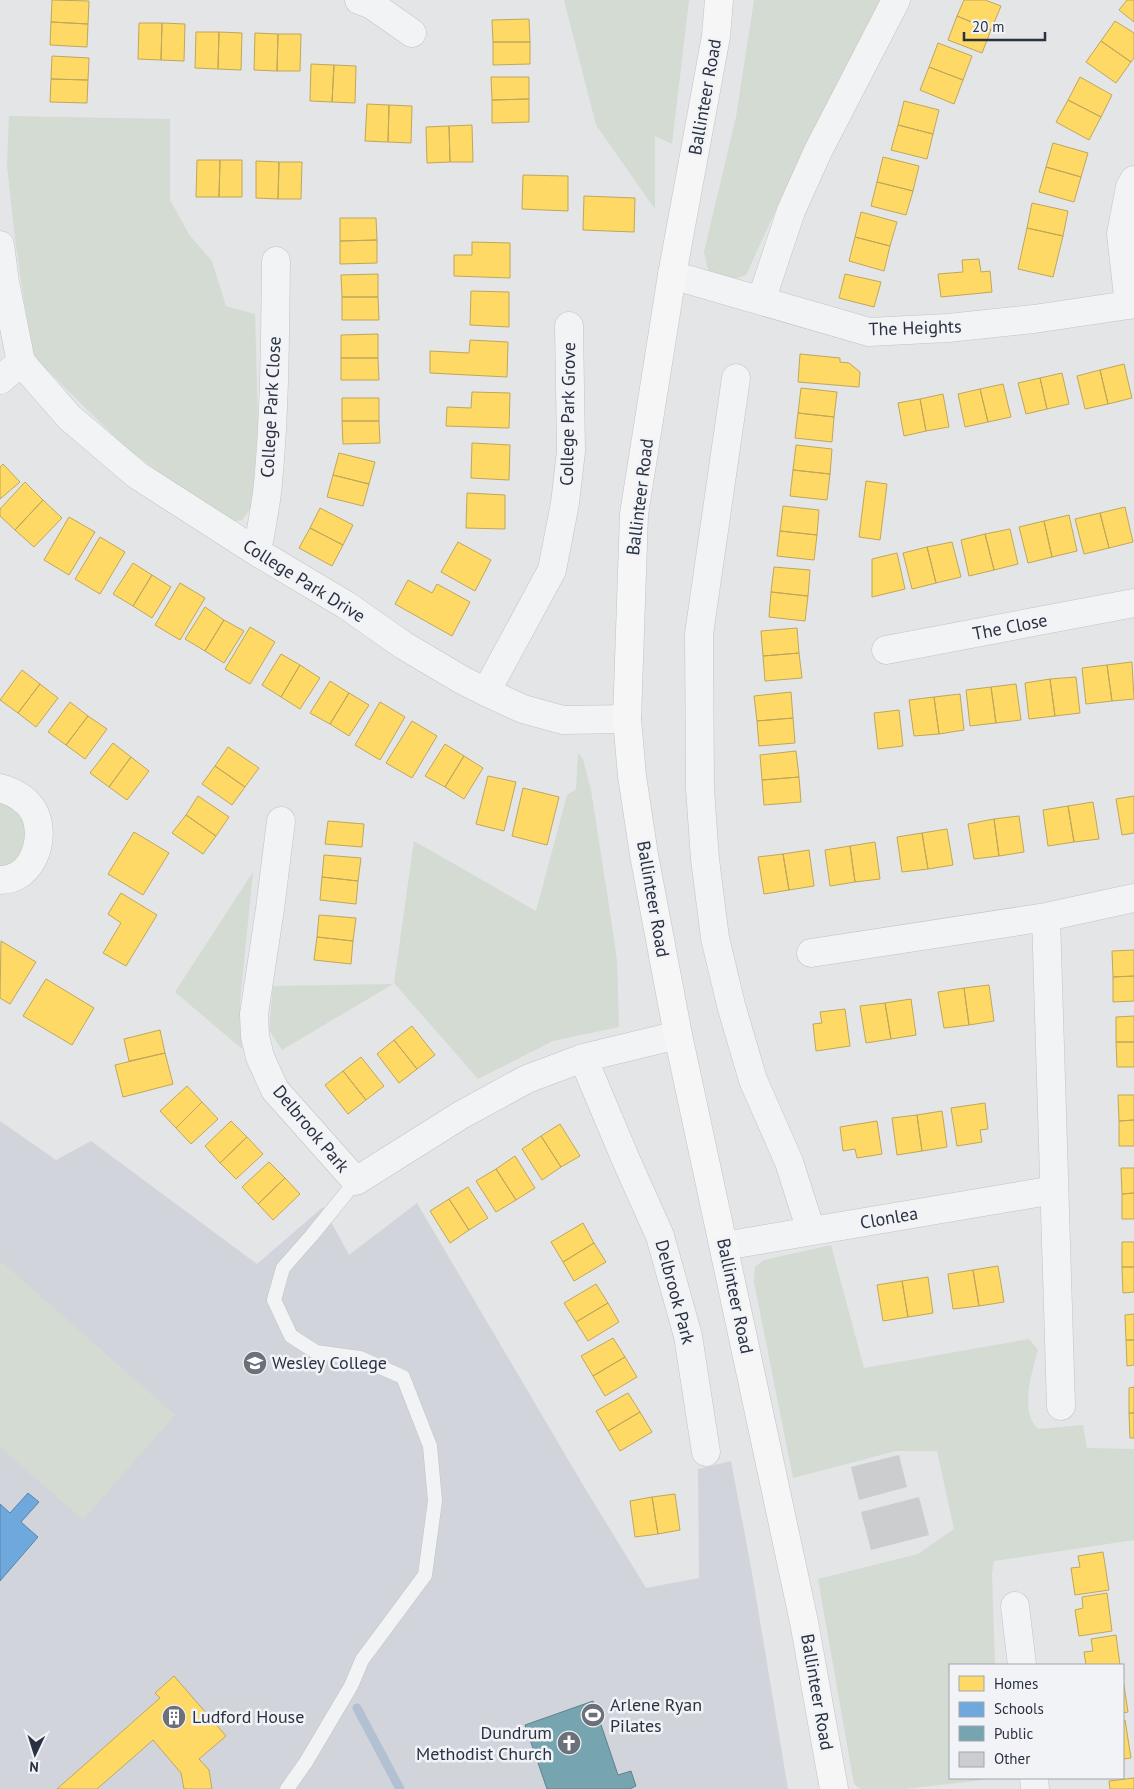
<svg xmlns="http://www.w3.org/2000/svg" width="1134" height="1789" font-family="'PT Sans',sans-serif">
  <style>
    .built { fill: #d1d4da }
    .green { fill: #d3dbd3 }
    .homes { fill: #ffd966; stroke: #bfa75b }
    .schools { fill: #6fa8dc; stroke: #5a84ae }
    .public { fill: #76a5af; stroke: #5f828e }
    .lines { fill: none; stroke-linecap: round; stroke-linejoin: round }
    .stream { stroke: #b2c0d1; stroke-width: 9 }
    .building { fill: #cbcdcf }
    .service-casing { stroke: #c1c3c5; stroke-width: 15 }
    .minor-casing { stroke: #c1c3c5; stroke-width: 29 }
    .secondary-casing { stroke: #c1c3c5; stroke-width: 29 }
    .service { stroke: #f2f3f5; stroke-width: 14 }
    .minor { stroke: #f2f3f5; stroke-width: 28 }
    .secondary { stroke: #f6f6f7; stroke-width: 28 }
    .labels { text-anchor: middle; stroke-width: 5; stroke-linejoin: round; paint-order: stroke }
    .street-label { font-size: 18px; fill: #2a3141; stroke: #f1f3f7 }
    .poi-label { font-size: 18px; fill: #2a3141; stroke: #f1f3f7; text-anchor: start }
  </style>
  <rect width="100%" height="100%" fill="#e3e5e7"/>
  <path class="built" d="M0,1121L56,1160L91,1141L257,1264L323,1207L349,1255L417,1203L583,1485L646,1588L699,1578L698,1469L731,1461L752,1573L788,1789H0Z"/>
  <path class="green" d="M564,0H689L672,144L655,136V209L596,125Z
    M754,0H883L803,151L746,275L731,280L708,270L704,252L736,117Z
    M9,116L170,119V200L190,236L212,261L226,306L255,314L258,423L252,506L242,520L227,522L125,447L32,355L15,239L7,165Z
    M578,753L583,759L591,790L613,932L617,962L619,1027L553,1041L478,1079L394,983L414,841L536,911L567,795L576,789Z
    M0,798L5,799L28,821L26,854L0,873Z
    M253,872L240,1002L242,1049L175,992Z
    M393,984L282,1050L269,1030L273,986Z
    M831,1245L864,1368L1029,1339L1038,1350C1032,1372 1019,1411 1038,1429L1083,1425L1087,1448L1134,1449V1540L994,1561L992,1574L995,1665H950V1778H988L983,1780L905,1789H861L854,1784L818,1579L918,1554L954,1529L937,1451H896L793,1478L754,1282L755,1267L764,1260Z
    M2,1262L175,1415L83,1520L0,1447V1265Z"/>
  <path class="homes" d="M52,0L89,1L88,24L51,22Z
    M964,0H985L1001,6L991,30L957,16Z
    M1127,0H1134V22L1119,10Z
    M957,16L991,30L982,53L948,40Z
    M529,19L530,42H493L492,20Z
    M1115,21L1134,33V58L1131,62L1101,41Z
    M51,22L88,24L87,47L50,45Z
    M139,23H162L161,60L138,59Z
    M162,23L185,24L184,61L161,60Z
    M196,32H219L218,69L195,68Z
    M219,32L242,33L241,70L218,69Z
    M255,33L278,34L277,71L254,70Z
    M278,34H301L300,71H277Z
    M1101,41L1131,62L1116,83L1086,62Z
    M493,42H530V64L493,65Z
    M938,43L972,56L963,80L929,67Z
    M52,56L89,58L88,80L51,79Z
    M311,64L334,65L332,102L310,101Z
    M334,65L356,66L355,103L332,102Z
    M929,67L963,80L954,104L920,90Z
    M491,77H529V99L492,100Z
    M1080,77L1112,95L1101,117L1068,100Z
    M51,79L88,80L87,103L50,102Z
    M529,99V122L492,123V100Z
    M1068,100L1101,117L1089,140L1056,122Z
    M904,101L939,110L933,134L898,125Z
    M367,104L389,105L388,142L365,141Z
    M389,105L412,106L411,143L388,142Z
    M472,125L473,162H450L449,126Z
    M898,125L933,134L927,159L891,150Z
    M449,126L450,162L427,163L426,127Z
    M1053,143L1088,153L1081,177L1046,167Z
    M883,157L919,166L913,191L877,182Z
    M197,160H220L219,197H196Z
    M220,160H242V197H219Z
    M256,161L279,162L278,199L256,198Z
    M279,162H302L301,199H278Z
    M1046,167L1081,177L1074,202L1039,192Z
    M523,175L568,176V211L522,209Z
    M877,182L913,191L906,215L871,206Z
    M584,196L635,198L634,232L583,230Z
    M1032,203L1068,211L1063,236L1027,228Z
    M861,212L897,222L890,246L855,237Z
    M340,218H376L377,240L340,241Z
    M1027,228L1063,236L1053,277L1018,269Z
    M855,237L890,246L884,271L849,261Z
    M377,240V263L340,264V241Z
    M472,242L510,243V278L454,276V255H472Z
    M979,259L981,272L990,271L992,292L941,297L938,274L963,272L962,260Z
    M378,274V297H342L341,275Z
    M845,274L881,282L874,307L839,298Z
    M471,291L509,292V327L470,325Z
    M342,297H378L379,320H342Z
    M378,334V358H341V335Z
    M470,340L508,342L507,377L430,373V351L469,353Z
    M800,354L840,358V362L849,363L860,372L859,387L798,382Z
    M341,358H378L379,380H341Z
    M1124,364L1132,398L1108,404L1100,370Z
    M1100,370L1108,404L1085,409L1077,376Z
    M1062,373L1069,404L1047,409L1040,378Z
    M1040,378L1047,409L1026,414L1018,383Z
    M1003,384L1011,417L988,422L980,389Z
    M801,388L837,392L834,417L798,413Z
    M980,389L988,422L965,427L958,394Z
    M472,392L510,393L509,428L446,426L447,407L471,408Z
    M943,394L949,427L926,431L920,399Z
    M342,398H379V421H342Z
    M920,399L926,431L904,436L898,403Z
    M798,413L834,417L832,442L795,438Z
    M342,421H379L380,443L343,444Z
    M472,443L510,445L509,480L471,478Z
    M796,445L832,449L830,474L793,470Z
    M339,453L375,462L369,484L333,475Z
    M3,464L20,482L0,499V467Z
    M793,470L830,474L827,500L790,496Z
    M333,475L369,484L363,506L327,497Z
    M866,481L887,484L880,540L859,537Z
    M25,482L43,500L15,530L0,516V509Z
    M467,493L505,495V529L466,528Z
    M43,500L62,518L34,547L15,530Z
    M783,506L819,510L817,535L780,531Z
    M1125,507L1133,542L1109,548L1100,513Z
    M320,508L353,525L343,545L310,528Z
    M1100,513L1109,548L1084,554L1075,519Z
    M1069,515L1077,551L1052,557L1044,521Z
    M69,517L95,532L69,575L44,560Z
    M1044,521L1052,557L1028,563L1019,527Z
    M310,528L343,545L332,566L299,548Z
    M1010,529L1018,564L994,570L985,534Z
    M780,531L817,535L814,560L777,556Z
    M985,534L994,570L969,576L961,540Z
    M100,537L125,552L100,594L75,579Z
    M458,542L491,560L475,591L441,572Z
    M952,542L961,577L936,583L927,547Z
    M927,547L936,583L912,589L903,553Z
    M897,553L905,589L872,597V559Z
    M133,563L152,575L133,606L113,594Z
    M774,567L810,570L808,596L771,592Z
    M152,575L171,587L152,618L133,606Z
    M408,580L432,593L437,584L470,602L452,636L395,604Z
    M180,583L205,598L180,640L155,625Z
    M771,592L808,596L805,621L769,617Z
    M205,607L224,620L205,651L185,639Z
    M224,620L244,631L224,663L205,651Z
    M250,627L275,642L250,684L225,669Z
    M797,628L799,653L763,656L761,631Z
    M799,653L802,678L765,681L763,656Z
    M281,654L300,665L281,697L262,685Z
    M1132,662L1134,699L1112,701L1107,665Z
    M300,665L320,678L300,709L281,697Z
    M1107,665L1112,701L1086,704L1082,668Z
    M22,670L40,684L18,713L0,700Z
    M1076,677L1080,713L1055,716L1050,679Z
    M1050,679L1055,716L1029,719L1025,683Z
    M330,681L349,693L330,724L310,713Z
    M40,684L58,698L36,727L18,713Z
    M1016,684L1021,720L996,723L991,687Z
    M991,687L996,723L970,726L966,690Z
    M791,692L793,718L757,721L754,696Z
    M349,693L369,705L349,736L330,724Z
    M960,694L964,730L939,734L934,697Z
    M934,697L939,734L914,736L909,700Z
    M70,702L88,716L66,745L48,732Z
    M380,702L405,717L380,760L355,745Z
    M899,710L903,746L878,749L874,713Z
    M88,716L107,729L85,759L66,745Z
    M793,718L795,743L759,746L757,721Z
    M412,721L437,736L412,778L386,763Z
    M113,743L131,757L109,787L90,773Z
    M445,744L464,756L445,787L425,776Z
    M228,747L259,768L245,787L215,766Z
    M796,751L799,777L762,780L760,755Z
    M464,756L483,768L464,799L445,787Z
    M131,757L149,771L127,800L109,787Z
    M215,766L245,787L232,805L202,784Z
    M488,776L516,782L504,831L476,824Z
    M799,777L801,802L764,805L762,780Z
    M523,788L559,797L547,845L512,836Z
    M198,796L229,817L216,836L186,815Z
    M1134,796V833L1122,835L1116,799Z
    M1093,802L1099,839L1074,842L1068,806Z
    M1068,806L1074,842L1048,846L1043,810Z
    M186,815L216,836L203,854L172,833Z
    M1019,816L1024,852L999,856L994,819Z
    M994,819L999,856L974,859L968,824Z
    M328,821L364,824L362,847L325,844Z
    M947,829L953,865L928,869L922,833Z
    M134,832L169,853L143,895L108,874Z
    M922,833L928,869L902,872L897,837Z
    M875,842L880,879L855,882L850,846Z
    M850,846L855,882L830,886L825,850Z
    M809,850L814,886L789,890L783,854Z
    M783,854L789,890L764,894L758,857Z
    M324,855L361,858L358,881L322,877Z
    M322,877L358,881L356,904L320,900Z
    M121,893L157,915L126,966L103,953L121,923L108,914Z
    M319,915L356,918L353,941L317,937Z
    M317,937L353,941L351,964L314,960Z
    M1,941L36,962L10,1004L0,998Z
    M1134,950V976L1113,977L1112,951Z
    M1134,976V1001L1113,1002V977Z
    M46,979L94,1008L72,1045L23,1016Z
    M989,985L994,1021L969,1025L964,988Z
    M964,988L969,1025L944,1028L938,992Z
    M911,999L916,1035L891,1039L885,1003Z
    M885,1003L891,1039L866,1043L860,1006Z
    M845,1009L850,1046L816,1051L813,1024L822,1023L820,1012Z
    M1134,1016V1042H1116V1017Z
    M412,1026L435,1055L417,1069L394,1040Z
    M160,1030L165,1053L129,1061L124,1039Z
    M394,1040L417,1069L399,1083L377,1054Z
    M1116,1042H1134V1067H1117Z
    M165,1053L173,1084L123,1097L115,1065Z
    M361,1057L384,1086L366,1100L343,1071Z
    M343,1071L366,1100L348,1114L325,1085Z
    M187,1086L202,1102L176,1128L160,1111Z
    M1118,1095H1134V1120L1119,1121Z
    M202,1102L218,1119L191,1144L176,1128Z
    M985,1103L988,1129L980,1130L982,1142L957,1146L951,1108Z
    M942,1111L947,1147L922,1151L917,1115Z
    M917,1115L922,1151L897,1155L892,1118Z
    M1134,1120V1146H1119V1121Z
    M231,1121L247,1137L220,1163L205,1146Z
    M877,1121L882,1154L857,1158L855,1149L843,1151L840,1127Z
    M560,1124L580,1156L561,1167L541,1136Z
    M541,1136L561,1167L542,1180L522,1149Z
    M247,1137L263,1154L236,1179L220,1163Z
    M515,1156L535,1188L516,1200L496,1169Z
    M269,1162L285,1178L258,1204L242,1187Z
    M1121,1168H1134V1193L1122,1194Z
    M496,1169L516,1200L496,1212L476,1181Z
    M285,1178L300,1194L273,1220L258,1204Z
    M468,1187L488,1218L469,1230L449,1199Z
    M1134,1193V1219H1122V1194Z
    M449,1199L469,1230L450,1243L430,1211Z
    M583,1223L594,1243L563,1262L551,1242Z
    M1122,1242H1134V1267H1122Z
    M594,1243L606,1262L574,1281L563,1262Z
    M998,1266L1004,1302L979,1306L973,1270Z
    M1122,1267H1134V1292L1123,1293Z
    M973,1270L979,1306L953,1309L948,1274Z
    M928,1277L933,1313L908,1317L902,1281Z
    M902,1281L908,1317L883,1321L877,1285Z
    M596,1284L608,1303L576,1322L564,1303Z
    M608,1303L619,1322L588,1341L576,1322Z
    M1134,1314V1340H1126L1125,1315Z
    M613,1338L625,1357L593,1376L581,1356Z
    M1126,1340H1134V1365L1127,1366Z
    M625,1357L637,1377L605,1396L593,1376Z
    M1134,1387V1413H1129V1388Z
    M628,1393L640,1412L608,1431L596,1411Z
    M640,1412L652,1432L620,1451L608,1431Z
    M1129,1413H1134V1438H1130Z
    M675,1494L680,1530L658,1534L652,1497Z
    M652,1497L658,1534L635,1537L630,1501Z
    M1103,1552L1109,1590L1075,1595L1071,1568L1080,1567L1078,1556Z
    M1107,1593L1112,1631L1079,1636L1075,1610L1083,1608L1082,1597Z
    M1116,1635L1120,1665H1086L1084,1652L1093,1651L1091,1639Z
    M174,1676L226,1736L199,1759L209,1770L212,1789H184L181,1773L153,1740L97,1789H57L160,1698L155,1693Z
    M1123,1679L1128,1712L1123,1713Z
    M1125,1720L1131,1758L1123,1759V1721Z
    M1134,1778V1789H1110L1109,1781Z"/>
  <path class="schools" d="M28,1493L39,1502L21,1522L38,1537L0,1581V1504L10,1513Z"/>
  <path class="public" d="M593,1701L618,1775L631,1771L636,1786L630,1789H547L525,1725Z"/>
  <g class="lines">
    <path class="stream" d="M357,1708L400,1789"/>
  </g>
  <path class="building" d="M899,1455L907,1487L859,1500L851,1467Z
    M919,1497L929,1535L871,1550L861,1512Z"/>
  <g class="lines">
    <g class="service-casing">
      <path id="service" d="M287,1789L306,1762L351,1686L362,1660L425,1575L435,1501L430,1446L403,1377L360,1358L316,1352L291,1336L274,1300L283,1268L312,1235L356,1181"/>
    </g>
    <g class="minor-casing">
      <path id="minor" d="M359,0L372,5L412,33
        M0,245L5,282L21,362L69,417L137,475L257,552L346,605L403,645L462,680L486,692L523,709L563,720L627,719
        M672,275L869,332L948,328L1034,319L1134,304
        M761,301L791,211L818,151L896,0
        M1129,305L1121,234L1130,187L1134,180
        M736,378L699,634L700,789L705,859L715,938L731,1005L753,1080L789,1162L811,1231
        M0,380L21,362
        M257,552C261,529 266,506 268,483C275,410 275,335 276,261
        M886,650L1134,603
        M486,692L552,570L565,503L571,451L569,326
        M0,788C14,792 27,799 34,812C47,838 33,880 0,880
        M281,821L270,909L254,1014L255,1036L260,1057L275,1090L356,1181L461,1115L527,1079L583,1058L678,1035
        M1046,917L1061,1406
        M811,953L1046,917L1134,898
        M583,1058L626,1160L660,1236L688,1336L706,1452
        M724,1246L1054,1190
        M1015,1606L1022,1665
        M1034,1778L1035,1789"/>
    </g>
    <g class="secondary-casing">
      <path id="secondary" d="M719,0L716,36L672,275L634,514L627,719L632,776L644,855L678,1035L804,1622L834,1789"/>
    </g>
    <use href="#service" class="service"/>
    <use href="#minor" class="minor"/>
    <use href="#secondary" class="secondary"/>
  </g>
  <defs>
    <g id="school-disc" transform="scale(1.25)"><circle r="9.5" fill="#6b707b" stroke="#f1f3f7"/><path d="M0-5L7-2L0 1L-7-2ZM-4 1L0 2.5L4 1V4Q0 6-4 4Z" fill="#fff"/></g>
    <g id="stadium-disc" transform="scale(1.25)"><circle r="9.5" fill="#6b707b" stroke="#f1f3f7"/><path d="M0-5a6.5 5 0 1 0 0 10a6.5 5 0 1 0 0-10ZM-3.5-1.8h7v3.6h-7Z" fill="#fff"/></g>
    <g id="building-disc" transform="scale(1.25)"><circle r="9.5" fill="#6b707b" stroke="#f1f3f7"/><path d="M-4-6H4V6H1V3H-1V6H-4ZM-2.5-4.3h1.7v1.8h-1.7ZM.8-4.3h1.7v1.8H.8ZM-2.5-1h1.7V.8h-1.7ZM.8-1h1.7V.8H.8Z" fill="#fff"/></g>
    <g id="church-disc" transform="scale(1.25)"><circle r="9.5" fill="#6b707b" stroke="#f1f3f7"/><path d="M-1.2-6h2.4v3.5h3.3v2.4h-3.3V6h-2.4V-.1h-3.3v-2.4h3.3Z" fill="#fff"/></g>
  </defs>
  <g fill-rule="evenodd">
    <use href="#school-disc" x="255" y="1363"/>
    <use href="#stadium-disc" x="593" y="1715"/>
    <use href="#building-disc" x="174" y="1717"/>
    <use href="#church-disc" x="569" y="1743"/>
  </g>
  <g class="labels">
    <g class="street-label">
      <text transform="translate(705 97) rotate(-80)" y="6">Ballinteer Road</text>
      <text transform="translate(915 328) rotate(-2)" y="6">The Heights</text>
      <text transform="translate(271 407) rotate(-87)" y="6">College Park Close</text>
      <text transform="translate(568 414) rotate(-89)" y="6">College Park Grove</text>
      <text transform="translate(640 497) rotate(-83)" y="6">Ballinteer Road</text>
      <text transform="translate(304 581) rotate(32)" y="6">College Park Drive</text>
      <text transform="translate(1010 627) rotate(-11)" y="6">The Close</text>
      <text transform="translate(653 899) rotate(80)" y="6">Ballinteer Road</text>
      <text transform="translate(311 1129) rotate(50)" y="6">Delbrook Park</text>
      <text transform="translate(889 1218) rotate(-10)" y="6">Clonlea</text>
      <text transform="translate(675 1292) rotate(75)" y="6">Delbrook Park</text>
      <text transform="translate(735 1296) rotate(78)" y="6">Ballinteer Road</text>
      <text transform="translate(817 1692) rotate(80)" y="6">Ballinteer Road</text>
    </g>
    <g class="poi-label">
      <text x="272" y="1369">Wesley College</text>
      <text x="610" y="1711">Arlene Ryan<tspan x="610" dy="21">Pilates</tspan></text>
      <text x="192" y="1723">Ludford House</text>
      <text x="552" y="1739" text-anchor="end">Dundrum<tspan x="552" dy="21">Methodist Church</tspan></text>
    </g>
  </g>
  <rect x="949" y="1664" width="175" height="115" fill="#f1f3f7" stroke="#a1a5ae"/>
  <rect x="959" y="1676" width="25" height="15" fill="#ffd966" stroke="#a1a5ae"/>
  <text x="994" y="1689" font-size="15" fill="#2a3141">Homes</text>
  <rect x="959" y="1702" width="25" height="15" fill="#6fa8dc" stroke="#a1a5ae"/>
  <text x="994" y="1714" font-size="15" fill="#2a3141">Schools</text>
  <rect x="959" y="1726" width="25" height="15" fill="#76a5af" stroke="#a1a5ae"/>
  <text x="994" y="1739" font-size="15" fill="#2a3141">Public</text>
  <rect x="959" y="1752" width="25" height="15" fill="#cbcdcf" stroke="#a1a5ae"/>
  <text x="994" y="1764" font-size="15" fill="#2a3141">Other</text>
  <g transform="translate(35 1754) rotate(184)" stroke="#f1f3f7" stroke-width="4" paint-order="stroke">
  <path d="M0-4L9 19L0 12L-9 19Z" fill="#2a3141"/>
  <text y="-8" font-size="14" font-weight="bold" text-anchor="middle" fill="#2a3141">N</text>
  </g>
  <path d="M964 32v8h81v-8" fill="none" stroke="#2a3141" stroke-width="2.5"/>
  <text x="972" y="32" font-size="15" fill="#2a3141" stroke="#f1f3f7" stroke-width="4" paint-order="stroke">20 m</text>
</svg>
